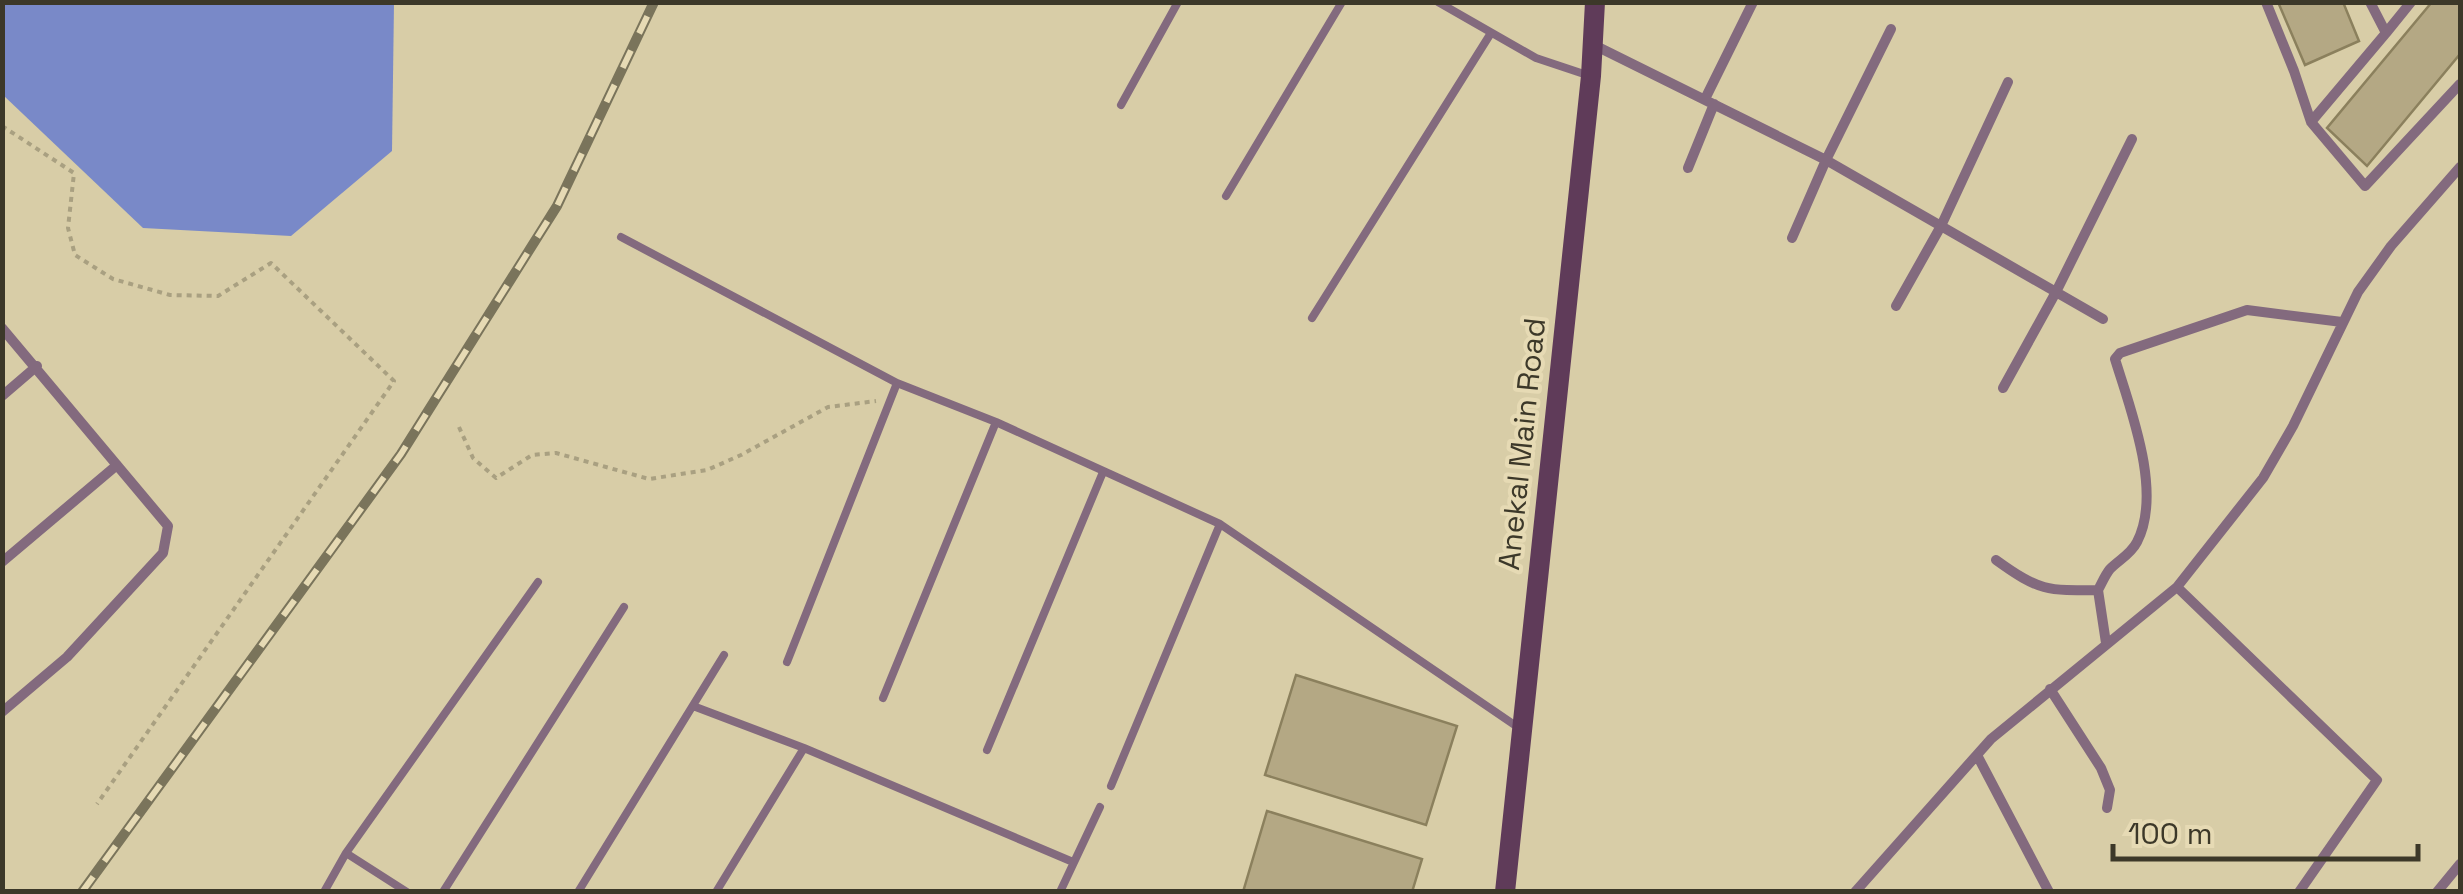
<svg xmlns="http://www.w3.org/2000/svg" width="2463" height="894" font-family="'Space Grotesk',sans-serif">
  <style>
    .water { fill: #7989c8 }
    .building { fill: #b4a884; stroke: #8b805d; stroke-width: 2.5 }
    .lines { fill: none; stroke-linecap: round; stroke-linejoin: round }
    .path { stroke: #a9a081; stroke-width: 4; stroke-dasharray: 5 5; stroke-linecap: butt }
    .lane { stroke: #836a7e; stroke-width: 8 }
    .street { stroke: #836a7e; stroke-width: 10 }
    .secondary { stroke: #5f3b59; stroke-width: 20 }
    .rail-casing { stroke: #7a745b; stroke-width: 10 }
    .rail { stroke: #e6dab4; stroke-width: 6; stroke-dasharray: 19; stroke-linecap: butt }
    .labels { text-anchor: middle; stroke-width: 8; stroke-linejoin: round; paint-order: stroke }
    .street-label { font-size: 30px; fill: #3c3829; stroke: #e6dab4 }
  </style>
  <rect width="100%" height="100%" fill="#d8cda7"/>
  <path class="water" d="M2,3H394L392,151L291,236L143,228L3,95Z"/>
  <path class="building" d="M2278,2H2343L2359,41L2305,65Z
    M2432,2H2460V54L2367,166L2327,128Z
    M1296,675L1457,726L1426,825L1265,775Z
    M1267,811L1422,859L1412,892H1243Z"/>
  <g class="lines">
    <path class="path" d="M2,126L74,173L68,228L75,255L113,279L170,295L218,296L271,263L394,381L97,804
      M459,427L473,458L496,478L532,455L556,453L649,479L707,470L741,455L828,407L876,401"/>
    <path class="lane" d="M1438,2L1536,58L1587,75
      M1121,105L1178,2
      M1226,196L1342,2
      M621,237L897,383L996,422L1220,524L1519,728
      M1312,318L1491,33
      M787,662L897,383
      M883,698L996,422
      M693,706L804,748
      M987,750L1103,472
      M1111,786L1220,524
      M346,853L538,582
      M324,892L346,853L407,892
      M443,892L624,607
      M578,892L724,655
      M716,892L804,748L1073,862
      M1060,892L1100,807"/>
    <path class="street" d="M2266,2L2294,71L2311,122L2365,186L2460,84
      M2370,2L2386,33L2411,2
      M1594,45L1826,160L2103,319
      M1705,99L1753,2
      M2311,122L2386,33
      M1688,168L1714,104
      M1792,238L1826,160L1891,29
      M1896,306L1941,226L2008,82
      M2,328L168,526L163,553L67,657L2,712
      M2003,388L2056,292L2132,139
      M2,396L37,366
      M1996,560C2039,591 2047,591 2098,590C2102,583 2105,575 2110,569C2119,560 2131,554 2137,542C2163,492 2130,408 2115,359L2120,353L2247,310L2342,322
      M2,562L117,465
      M2177,587L2377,780L2299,892
      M2098,590L2106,643
      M2050,689L2101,768L2110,790L2107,808
      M1977,755L2049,892
      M1855,892L1991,739L2177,587L2263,478L2293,426L2358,292L2391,246L2460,167
      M2437,892L2460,864"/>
    <path class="secondary" d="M1505,892L1591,76L1595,2"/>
    <g class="rail-casing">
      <path id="rail" d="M82,892L401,454L557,206L654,2"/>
    </g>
    <use href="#rail" class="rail"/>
  </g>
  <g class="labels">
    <g class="street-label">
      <text transform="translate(1522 444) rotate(-84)" y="10">Anekal Main Road</text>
    </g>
  </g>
  <rect width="2463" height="894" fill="none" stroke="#3c3829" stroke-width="10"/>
  <path d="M2113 844v15h305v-15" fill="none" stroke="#3c3829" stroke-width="5"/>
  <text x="2128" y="844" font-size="30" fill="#3c3829" stroke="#e6dab4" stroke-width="8" paint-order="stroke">100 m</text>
</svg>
